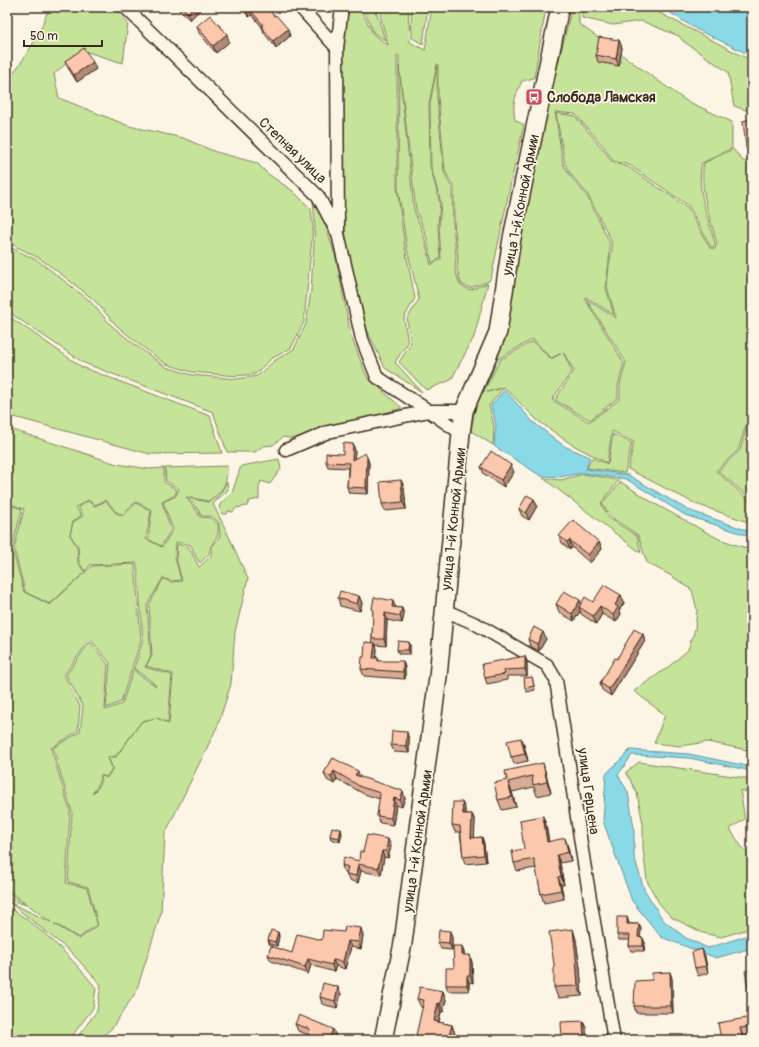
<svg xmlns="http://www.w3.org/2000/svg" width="759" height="1047" font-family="Pangolin,sans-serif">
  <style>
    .green { fill: #c6e39a; stroke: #80865c; fill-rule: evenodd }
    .water { fill: #8ad9e7; stroke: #6a9397 }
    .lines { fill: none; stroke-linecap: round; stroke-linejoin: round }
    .minor-casing { stroke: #3b2a1e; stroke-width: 15 }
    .secondary-casing { stroke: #3b2a1e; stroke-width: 20 }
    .minor { stroke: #fcf5e5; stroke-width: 12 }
    .secondary { stroke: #fcf5e5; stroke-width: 17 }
    .wall { fill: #d8ab95; stroke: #3b2a1e }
    .shaded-wall { fill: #b08b79; stroke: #3b2a1e }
    .building { fill: #fbc7ad; stroke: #3b2a1e }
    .labels { text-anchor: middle; stroke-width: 3.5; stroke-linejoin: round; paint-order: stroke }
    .poi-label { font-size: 14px; font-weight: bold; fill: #3b2a1e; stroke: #fcf5e5; text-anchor: start }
    .street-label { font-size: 14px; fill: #3b2a1e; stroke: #fcf5e5 }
  </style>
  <rect width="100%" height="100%" fill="#fcf5e5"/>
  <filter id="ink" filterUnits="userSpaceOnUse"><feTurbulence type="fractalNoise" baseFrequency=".025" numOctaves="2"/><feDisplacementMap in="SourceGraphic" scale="8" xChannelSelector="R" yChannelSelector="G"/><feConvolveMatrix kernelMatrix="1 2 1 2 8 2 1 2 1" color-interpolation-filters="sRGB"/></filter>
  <g filter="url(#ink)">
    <path class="green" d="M49,7H113L128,23L123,63L87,52L74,57L54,74L59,98L129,126L183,138L216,152L257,163L268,174L293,191L311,209L313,228L304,322L291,348L271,359L255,374L236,376L192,372L166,364L140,345L116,325L93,299L57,271L39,258L7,242V81C25,59 40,35 49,7Z
      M349,7H360L373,34L388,45L378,7H408L410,42L425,50L432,7H541L546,8L534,78L522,81C515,97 512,103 515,120L524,125L511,182L492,274L489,281L470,288L461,284L457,269L458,257L454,222V188L445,171L438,97V64H437L429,104L430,166L440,203L438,225L440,258L432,263L426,235L416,210L399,66L414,210L424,236L431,265L441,259L439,226L441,203L431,167L430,104L437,66V97L444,172L452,188L453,222L456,256L455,270L460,285L470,290L488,283L474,337L451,380L426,390L399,362L411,344L407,319L419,299L407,249L398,188L399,56L397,55V187L405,248L415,298L404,318L408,343L395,362L422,392L385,368L362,319L345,231L341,112L344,41Z
      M363,7H375L385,40L374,33Z
      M411,7H428L423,44L412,38Z
      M572,7H579V24L685,100L732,122V148L702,163C696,189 708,218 715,243L714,247H711L688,205L629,165L613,161L604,147L575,114L555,112L563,164L571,177L587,196L609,241L610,251L606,288L614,315L586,297L585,299L624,363L618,386V398L590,420L555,400L574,371L563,352L572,371L552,400L589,422L620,399V385L626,362L586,299L616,318L607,287L609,265L612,251L611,240L588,195L572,176L565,164L556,113L575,116L603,149L612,162L628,167L687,207L710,248L715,249L717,243C710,219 699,188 704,163L733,149L743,161L752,162V417L747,422L738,450L716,471L752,503V518L748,522L696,504L628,469L634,442L612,431L607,463L571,444L537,420L504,387L487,392L504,388L489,405L494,426L493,445L471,431L477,399L526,198L540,147L554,80ZM533,339L551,358L562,353L551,359L533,341L500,360L483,393L498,359Z
      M582,7H648L752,61V112L734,106L728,72L683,41L679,36L641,21L613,25L582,18Z
      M313,200L320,208L336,258L351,336L367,377L402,408L294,439L283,437L273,445L263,446L255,452H227L213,412L84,363L7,311V246L37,260L54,273L89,300L112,326L138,347L166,367L192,375L237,379L257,376L274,361L294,349L306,324L311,290L315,227Z
      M7,315L82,367L210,416L222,453L150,454L7,415Z
      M752,420V500L718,471L740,450L748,423Z
      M7,428L117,464L149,469L164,468V482L177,490L175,495L162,502L171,530L161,546L148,539L152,510L136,502L122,514L116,512L106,500L95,505L88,500L76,507L81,516L73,521L70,535L77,547L78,563L85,572L50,604L25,592L14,548L24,509L7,503Z
      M613,434L632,443L625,473L587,468L592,458L608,464Z
      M279,459L281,469L270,484L261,481L259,487V499L249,501L247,506L236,508L233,512L228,511L227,514H222L219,507L221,503L232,493L241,466Z
      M227,466C227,484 224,491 208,501L186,497C190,504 197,509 200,517L212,518L218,524V535L211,546L209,554L200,563L196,557L191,545L176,542L175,558L181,580L171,581L163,578L147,605L151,656L145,667L172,675L168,723L157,718L142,721L116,756L108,757L112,769L106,777L101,775L97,787L92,794L98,788L102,776L107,778L113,769L108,757H116L142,721L157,718L169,724L173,674L146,666L152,656L149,605L163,579L171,582L182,581L176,558L177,544L189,547L199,567L211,556L212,547L220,536L219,523L212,516H201L199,511L188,498L208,502L218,496L227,482L228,490L213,504L226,530L248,579L235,632L231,684L218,725L165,834L161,913L136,992L112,1028L98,1040H75L97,1011L101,985L71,952L9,902L51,922L7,889V553L13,551L24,592L50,605L92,566L135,564L141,640L121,702L106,708L110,663L90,639L64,675L80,706L78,731L51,748L70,811L66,883L87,888L97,924L79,938L59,926L54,924L79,939L98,925L88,887L68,882L72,812L53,748L80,732L83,706L66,675L90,642L108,664L105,710L122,704L134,668L138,674L156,686C150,678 140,675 134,668L143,640L137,563L90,565L85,571L79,563L78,546L70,535L73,522L83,516L78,507L88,501L95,506L106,501L116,513L122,516L136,503L151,511L146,539L162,547L173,530L163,502L176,496L179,489L166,481L165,468Z
      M583,474L619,480L601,503L609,518L637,536L641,553L543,478L561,480Z
      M621,482L655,504L719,539L752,550V751L708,742L680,746L654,743L665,715L634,691L667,668L688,650L695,629L697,610L692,590L670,575L647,563L638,535L611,517L602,503Z
      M7,504L22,509L12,548L7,550Z
      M639,762L752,779V793L740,790L745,819L730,829L743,849L752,857V928L721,937L703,933L671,917L659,903L647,881L643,848V824L637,793L626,772Z
      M7,891L26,905L7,899Z
      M7,906C43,929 69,954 96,988L93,1008L69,1040H7Z"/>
    <path class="water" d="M661,7H752V56L696,29Z
      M505,390L533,422L564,446L590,457L586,469L628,475L688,510L752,532V537L685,515L626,479L583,473L560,477L541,476L494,446L496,425L491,405Z
      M630,750L689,754L752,767V771L689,758L632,755L618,775L628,792L634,828V856L644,889L663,920L686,938L708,948L752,934V948L716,958L661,937L632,901L603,821L606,774Z"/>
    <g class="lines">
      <g class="minor-casing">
        <path id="minor" d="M125,7L318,196L338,234L362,339L377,377L429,411H464
          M300,7L337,48
          M338,231L337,48L342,7
          M286,450L328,432L429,411L461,433
          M444,610L476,624L547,665L556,680L584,863L614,1040"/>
      </g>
      <g class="secondary-casing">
        <path id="secondary" d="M383,1040L403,943L438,677L461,433L464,411L498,332L512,238L560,7"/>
      </g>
      <use href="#minor" class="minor"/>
      <use href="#secondary" class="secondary"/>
    </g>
    <path class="wall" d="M176,7H203L190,20Z
      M240,7H267L290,36L276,48L264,33L262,27L252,15L249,17Z
      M197,26L229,42L216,53L199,33Z
      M619,40L622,48L619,66L598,62L596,55Z
      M65,61L96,69L77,82L68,68Z
      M752,119V152H748L746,147Z
      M355,450L354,459L367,457L369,463L368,494L349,493L347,487L348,468L328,467L326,462L343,454Z
      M481,467L514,472L504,487L484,474Z
      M401,480L404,487L406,509L385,511L382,504Z
      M534,499L537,506L529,520L522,516L519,509Z
      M559,536L599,542L602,549L590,563L572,547L570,550L562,543Z
      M621,595L624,603L619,610L621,614L616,622L602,614L596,624L581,614L580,611L574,621L559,612L556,604H581L593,602Z
      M359,596L362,603L360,611L340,606L338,598Z
      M395,607L402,608L404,615L402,623L387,620L386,646L376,645L377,649L376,658H378L379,661L405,667V679L364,676L361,669L364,657L373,642L372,639L373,612L372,609Z
      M643,634L645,641L611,696L602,690L600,683L617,659Z
      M528,639H546L539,651L530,646Z
      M410,645V654H399L397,650Z
      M525,656L527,662V676H507V680L487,684L485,678Z
      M532,677L535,690L527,692L525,688Z
      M521,738L524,745L528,761L514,764L511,757Z
      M409,739V753L394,752L391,745Z
      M333,758L360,777L405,798L402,807L396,805L393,825L380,823L377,816L380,799L364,794L337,779L334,784L327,780L324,773Z
      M546,774L551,793L537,796L534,787L512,792L516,807L502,810L498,800L507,780Z
      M462,802L465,809V814H472L475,821L474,838L482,837L484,844L486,862L465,864L463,857L460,832H455L452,825Z
      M543,816L546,825L549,842L568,847L571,861L560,863L564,885H561L564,899L544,903L541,894L536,868L517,871L514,863L524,849Z
      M342,833L340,842L331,839L330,836Z
      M391,846L388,858L384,857L381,875L361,871L358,883L349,880L346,874L347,872H344L342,865L359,861L363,852Z
      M627,917L629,924H639L641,929L640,937L643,938L645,943L644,951H631L629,946L630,940H619L617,935Z
      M573,929L576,940L580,968L582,996L558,998L554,987Z
      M450,931L452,938V950L441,949L438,942Z
      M278,932L279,936L277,946L269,944L268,940Z
      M363,935L361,949L351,947L345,969L336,966L334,972L311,965L308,974L271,961L268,955L292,953L322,940Z
      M702,949L705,957L708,973L698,976L695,968Z
      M464,952V955L472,962L473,983L469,982V991H448L446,985L454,968Z
      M670,972L672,979L673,1013H636L634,1006L652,980Z
      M443,991L446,1000L443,1012H441L439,1022L452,1025L455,1034L454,1040L421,1007L417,999Z
      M341,994L337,1008L322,1004L320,997Z
      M752,1017V1036L743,1037L744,1040H721Z
      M295,1024L336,1036L334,1040H308L309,1035L298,1031Z"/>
    <path class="shaded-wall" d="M193,7H203L190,20L188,13Z
      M249,8L252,15L249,17L246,10Z
      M288,29L290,36L276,48L273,41Z
      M227,34L229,42L216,53L213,46Z
      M619,40L622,48L619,66L616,59Z
      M93,62L96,69L77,82L74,75Z
      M353,444L355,450L354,466L352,460Z
      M367,457L369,463L368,494L366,488Z
      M511,465L514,472L504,487L501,480Z
      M401,480L404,487L406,509L403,502Z
      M534,499L537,506L529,520L526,513Z
      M569,540L572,547L570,550L567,542Z
      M599,542L602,549L590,563L588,555Z
      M621,595L624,603L619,610L621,614L616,622L613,615L615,605Z
      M359,596L362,603L360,611L357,604Z
      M580,600L582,608L579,607L580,611L574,621L572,614Z
      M393,601L396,608L392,607Z
      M600,606L602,614L596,624L593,616Z
      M402,608L404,615L402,623L400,616Z
      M385,613L387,620L386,646L384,639Z
      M543,632L546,639L539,651L537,644Z
      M643,634L645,641L611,696L609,689Z
      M409,642L410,645V654L408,650Z
      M375,643L377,649L376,664L373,658Z
      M525,656L527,662V676L525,669Z
      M403,661L405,667V679L403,672Z
      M407,732L409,739V753L406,746Z
      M521,738L524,745L528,761L525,754Z
      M543,763L546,774L551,793L547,782Z
      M334,771L337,779L334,784L331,777Z
      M358,771L360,779L355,775Z
      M508,782L512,792L516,807L512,797Z
      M403,791L405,798L402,807L400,800Z
      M394,798L396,805L393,825L391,818Z
      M462,802L465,809V820L463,814Z
      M472,814L475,821L474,845L471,838Z
      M543,816L546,825L550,850L547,842Z
      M341,829L342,833L340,842L339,838Z
      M482,837L484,844L486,862L484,855Z
      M565,838L568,847L571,861L568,852Z
      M388,839L391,846L388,858L386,851Z
      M382,851L384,857L381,875L378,868Z
      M557,855L560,863L564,885L561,876Z
      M358,864L361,871L358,883L356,876Z
      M558,877L561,885L564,899L561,890Z
      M627,917L629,923V929L627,924Z
      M639,924L641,929L640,942L638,937Z
      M361,928L363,935L361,949L358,942Z
      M573,929L576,940L580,968L582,996L578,986Z
      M450,931L452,938V950L449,943Z
      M278,932L279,936L277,946L275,942Z
      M643,938L645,943L644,951L643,946Z
      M348,941L351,947L345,969L343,962Z
      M462,946L464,952V962L462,955Z
      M702,949L705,957L708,973L706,966Z
      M470,955L472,962L473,983L470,976Z
      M308,959L311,965L308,974L305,967Z
      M333,960L336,966L334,972L332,965Z
      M670,972L672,979L673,1013L671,1006Z
      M467,976L469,982V991L467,985Z
      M338,987L341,994L337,1008L335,1001Z
      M443,991L446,1000L443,1012L440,1004Z
      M438,1003L441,1012L437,1030L434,1021Z
      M583,1021L586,1028L587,1040H585L584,1039Z
      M452,1025L455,1034L454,1040H448Z
      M740,1028L744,1040H743Z
      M333,1029L336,1036L334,1040H331L330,1037Z"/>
    <path class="building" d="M181,7H193L188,13Z
      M244,7H267L274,16L276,15L288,29L273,41L261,26L263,25L249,8L246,10Z
      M210,15L227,34L213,46L197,26Z
      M599,37L619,40L616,59L596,55Z
      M84,48L93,62L74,75L65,61Z
      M752,119V146L746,147L743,121Z
      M343,443L353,444L352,460L365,453L367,457L366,488L347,487L349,463L326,462V453L343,454Z
      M491,451L511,465L501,480L481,467Z
      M401,480L403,502L382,504L380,482Z
      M527,495L534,499L526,513L519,509Z
      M573,520L599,542L588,555L569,540L567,542L559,536Z
      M604,585L621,595L615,605L618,607L613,615L600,606L593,616L579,607L585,597L593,602Z
      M340,591L359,596L357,604L338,598Z
      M564,591L580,600L572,614L556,604Z
      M374,597L393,601L392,607L402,608L400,616L385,613L384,639H372L373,609H372Z
      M534,627L543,632L537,644L528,639Z
      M634,629L643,634L609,689L600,683L615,658L617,659Z
      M398,641L409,642L408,650H397Z
      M365,642L375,643L373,658H378V661H403V672L361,669L362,657H364Z
      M525,656V669L504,670L505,674L485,678L482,664Z
      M532,677L534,686L525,688L524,678Z
      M392,731L407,732L406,746L391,745Z
      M521,738L525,754L511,757L507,741Z
      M333,758L358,771L355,775L403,791L400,800L394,798L391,818L377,816L380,793L361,787L334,771L331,777L324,773Z
      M543,763L547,782L533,785L532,776L508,782L512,797L498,800L494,783L507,780L505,771Z
      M453,802H462L463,814H472L471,838L482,837L484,855L463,857L460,826L452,825Z
      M543,816L547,842L565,838L568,852L557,855L561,876L558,877L561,890L541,894L534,859L514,863L512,851L524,849L520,820Z
      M332,827L341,829L339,838L330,836Z
      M367,835L388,839L386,851H382L378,868L358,864L356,876L346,874L348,867L342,865L344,857L359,861L360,851L363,852Z
      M617,917H627V924H639L638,937L643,938V946H629L630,935H617Z
      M345,926L361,928L358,942L348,941L343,962L333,960L332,965L308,959L305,967L268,955L271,946L292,953L297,934L322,940L323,930L344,932Z
      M573,929L576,958L578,986L554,987V964L549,932Z
      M271,930L278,932L275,942L268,940Z
      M439,930L450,931L449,943L438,942Z
      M453,946H462V955H470V976H467V985H446V968H454Z
      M702,949L706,966L695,968L692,952Z
      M752,970V1013L750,994H749L745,971Z
      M670,972L671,1006H634L635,981L652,980V973Z
      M323,983L338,987L335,1001L320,997Z
      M420,987L443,991L440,1004L438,1003L434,1021L452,1025L448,1040H415L424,1000L417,999Z
      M299,1015L333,1029L330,1037L326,1036L325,1040H308L310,1029L295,1024Z
      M752,1017V1027L740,1028L743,1040H721L718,1023Z
      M583,1021L584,1039L562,1040L561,1022Z"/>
  </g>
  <defs>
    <g id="bus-square" transform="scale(0.9)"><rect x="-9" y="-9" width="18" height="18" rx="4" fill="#d1495b" stroke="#fcf5e5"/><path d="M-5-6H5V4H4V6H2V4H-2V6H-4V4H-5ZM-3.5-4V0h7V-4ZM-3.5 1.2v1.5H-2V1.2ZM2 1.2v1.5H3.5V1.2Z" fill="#fff"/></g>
  </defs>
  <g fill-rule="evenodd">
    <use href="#bus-square" x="534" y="97"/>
  </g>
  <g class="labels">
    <g class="poi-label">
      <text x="547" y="102">Слобода Ламская</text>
    </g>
    <g class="street-label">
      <text transform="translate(293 150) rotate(44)" y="5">Степная улица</text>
      <text transform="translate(520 205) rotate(-79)" y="5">улица 1-й Конной Армии</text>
      <text transform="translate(453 519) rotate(-84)" y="5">улица 1-й Конной Армии</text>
      <text transform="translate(589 791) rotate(82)" y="5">улица Герцена</text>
      <text transform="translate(417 841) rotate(-82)" y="5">улица 1-й Конной Армии</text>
    </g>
  </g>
  <rect width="759" height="1047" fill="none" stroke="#fcf5e5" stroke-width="24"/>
  <rect x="12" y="12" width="735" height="1023" fill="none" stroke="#3b2a1e" stroke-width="1.5" filter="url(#ink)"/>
  <path d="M24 40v6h78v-6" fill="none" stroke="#3b2a1e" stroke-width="2"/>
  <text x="30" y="40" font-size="12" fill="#3b2a1e" stroke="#fcf5e5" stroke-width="3" paint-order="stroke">50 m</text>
</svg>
